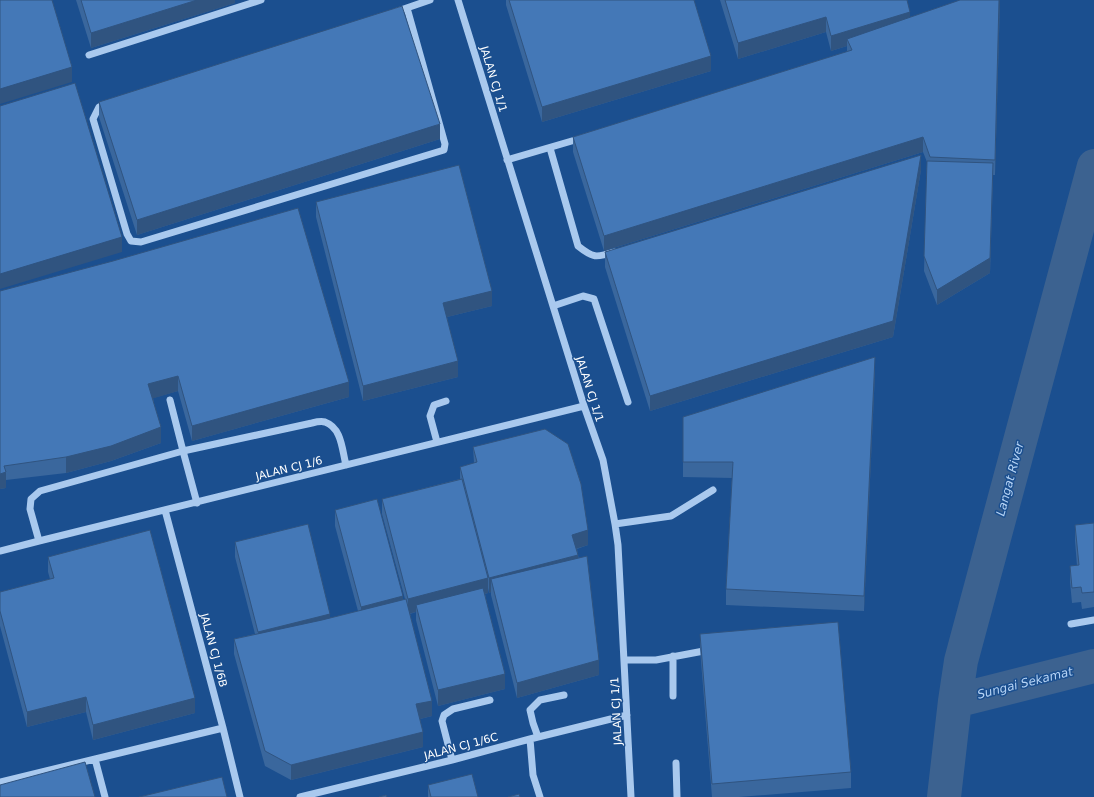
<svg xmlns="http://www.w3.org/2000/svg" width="1094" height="797" font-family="'DejaVu Sans',sans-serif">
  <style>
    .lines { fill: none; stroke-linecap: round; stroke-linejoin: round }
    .river { stroke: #3c6290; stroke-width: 34 }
    .minor { stroke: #a9c9ee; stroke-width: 7 }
    .wall { fill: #3a679d }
    .shaded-wall { fill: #305480 }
    .building { fill: #4478b7; stroke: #305480 }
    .labels { text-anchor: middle; stroke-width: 3; stroke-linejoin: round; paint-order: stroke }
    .street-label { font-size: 11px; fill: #fff; stroke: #1b4f8f }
    .water-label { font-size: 12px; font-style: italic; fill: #b5d3f5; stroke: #1b4f8f }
  </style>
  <rect width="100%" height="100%" fill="#1b4f8f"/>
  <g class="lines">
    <path class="river" d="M955,701L1094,666
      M944,797L955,701L961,661L1094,166"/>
    <path class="minor" d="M458,0L584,406L603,460L615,524L618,545L631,797
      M395,12L430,0
      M89,55L261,0
      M107,104L99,107L93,119L127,234L131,241L141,242L444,150L445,144L407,8
      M550,148L578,246C593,258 596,258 614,252
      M507,160L582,138
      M553,306L583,296L594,299L628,402
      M170,400L183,451L312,423C316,422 321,421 325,422C342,428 342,450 346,465
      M437,442L430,416L434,405L446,401
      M165,510L223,728L240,797
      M615,524L671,516L713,490
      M39,541L30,509L31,499L40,491L183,451L197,503
      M0,551L39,541L584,406
      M1071,624L1094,620
      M673,656V696
      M624,660H656L709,650
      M538,737L533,723L530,710L540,700L564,695
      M530,739L533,775L540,797
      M95,759L105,797
      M452,760L442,721L444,715L453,709L490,700
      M676,763L677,797
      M0,782L223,728
      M300,797L452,760L530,739L627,715"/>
  </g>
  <path class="wall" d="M76,0H235V3L91,48Z
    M506,0H694L711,71L542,122L506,5Z
    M720,0H907L910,17L1000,0L995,175H993L990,273L937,305L924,271L927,162L923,152L604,251L573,152V137L847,52V46L831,51L826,32L738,59Z
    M99,102L440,139L137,235L99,117Z
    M921,170L893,337L650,411L605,267V252Z
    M316,202L492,306L447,317L458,377L363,401L316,217Z
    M0,291L349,397L192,441L178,391L153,398L161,443L111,461L66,473L6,480V488L0,489Z
    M875,372L864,611L726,605V589L732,478L683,477V417Z
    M473,447L588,545L577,549L599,675L517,698L491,595V592L489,593L488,588V593L485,594L505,689L438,706L416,620V612L410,614L432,716L420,719L423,747L291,780L265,766L234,654V639L255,634L235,557V542L330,618L358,611L335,526V510L403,599H405L382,514V499L460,479V467L474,463Z
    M1094,523V607L1082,609L1081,602L1072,603L1070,582V566H1077L1075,541V525Z
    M48,557L195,713L93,740L86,712L27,727L0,626V592L50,579L48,572Z
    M700,634L851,772V788L739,797H712L700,649Z
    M428,785L478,797H428Z"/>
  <path class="shaded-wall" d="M197,0H235V3L91,48V33Z
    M999,0H1000L995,175V160Z
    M910,12V27L847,39V46L831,51V36Z
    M826,17V32L738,59V43Z
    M711,56V71L542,122V107Z
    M72,67V82L0,104V89Z
    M440,124V139L137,235V220Z
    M923,137V152L604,251V236Z
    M921,155V170L893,337L650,411V396Z
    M993,163L990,273L937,305V290Z
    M122,237V252L0,289V274Z
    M492,291V306L443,318V303Z
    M875,357V372L864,611V596Z
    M458,361V377L363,401V386Z
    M178,376V391L148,400V384Z
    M349,382V397L192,441V426Z
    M161,427V443L111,461L66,473V457Z
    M6,472V488L0,489V474Z
    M588,530V545L572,550V535Z
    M578,555V570L491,579V592L489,593V578Z
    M488,578V593L418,612L416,605V612L408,614V599Z
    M403,596V611L361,623V607Z
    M330,614V629L258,647V632Z
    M599,660V675L517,698V683Z
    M505,674V689L438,706V690Z
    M86,697V712L27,727V712Z
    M195,698V713L93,740V725Z
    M432,701V716L416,720V704Z
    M423,732V747L291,780V765Z"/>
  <path class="building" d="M0,0H52L72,67L0,89Z
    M81,0H197L91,33Z
    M509,0H694L711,56L542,107Z
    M725,0H907L910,12L831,36L826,17L738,43Z
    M960,0H999L995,160L930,157L923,137L604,236L573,137L852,50L847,39Z
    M402,6L440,124L137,220L99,102Z
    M75,83L122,237L0,274V106Z
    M921,155L893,321L650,396L605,252Z
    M927,161L993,163L990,258L937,290L924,256Z
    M459,165L492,291L443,303L458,361L363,386L316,202Z
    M298,208L349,382L192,426L178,376L148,384L161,427L111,446L66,457L4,466L6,472L0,474V291L113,261Z
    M875,357L864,596L726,589L733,462H683V417Z
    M545,429L568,444L581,484L588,530L572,535L578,555L489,578L460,467L477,462L473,447Z
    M462,479L488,578L408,599L382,499Z
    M377,499L403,596L361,607L335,510Z
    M1094,523V592L1082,593L1081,587L1072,588L1070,566L1079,565L1075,525Z
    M308,524L330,614L258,632L235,542Z
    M150,530L195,698L93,725L86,697L27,712L0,611V592L54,578L48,557Z
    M587,556L599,660L517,683L491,579Z
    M483,588L505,674L438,690L416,605Z
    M406,599L432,701L416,704L423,732L291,765L265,751L234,639L322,620Z
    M838,622L851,772L712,784L700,634Z
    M85,762L95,797H0V785Z
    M472,774L478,797H431L428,785Z
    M222,777L227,797H139Z
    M519,794L520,797H508Z
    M386,795L387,797H379Z"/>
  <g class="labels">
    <g class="street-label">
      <text transform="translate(494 79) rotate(73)" y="4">JALAN CJ 1/1</text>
      <text transform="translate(590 389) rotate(72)" y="4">JALAN CJ 1/1</text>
      <text transform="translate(289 468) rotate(-14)" y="4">JALAN CJ 1/6</text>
      <text transform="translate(214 650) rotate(75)" y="4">JALAN CJ 1/6B</text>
      <text transform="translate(616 711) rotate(-93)" y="4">JALAN CJ 1/1</text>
      <text transform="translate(461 746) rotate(-15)" y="4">JALAN CJ 1/6C</text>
    </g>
    <g class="water-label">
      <text transform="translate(1010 479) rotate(-75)" y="4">Langat River</text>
      <text transform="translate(1025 683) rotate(-14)" y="4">Sungai Sekamat</text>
    </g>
  </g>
</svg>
